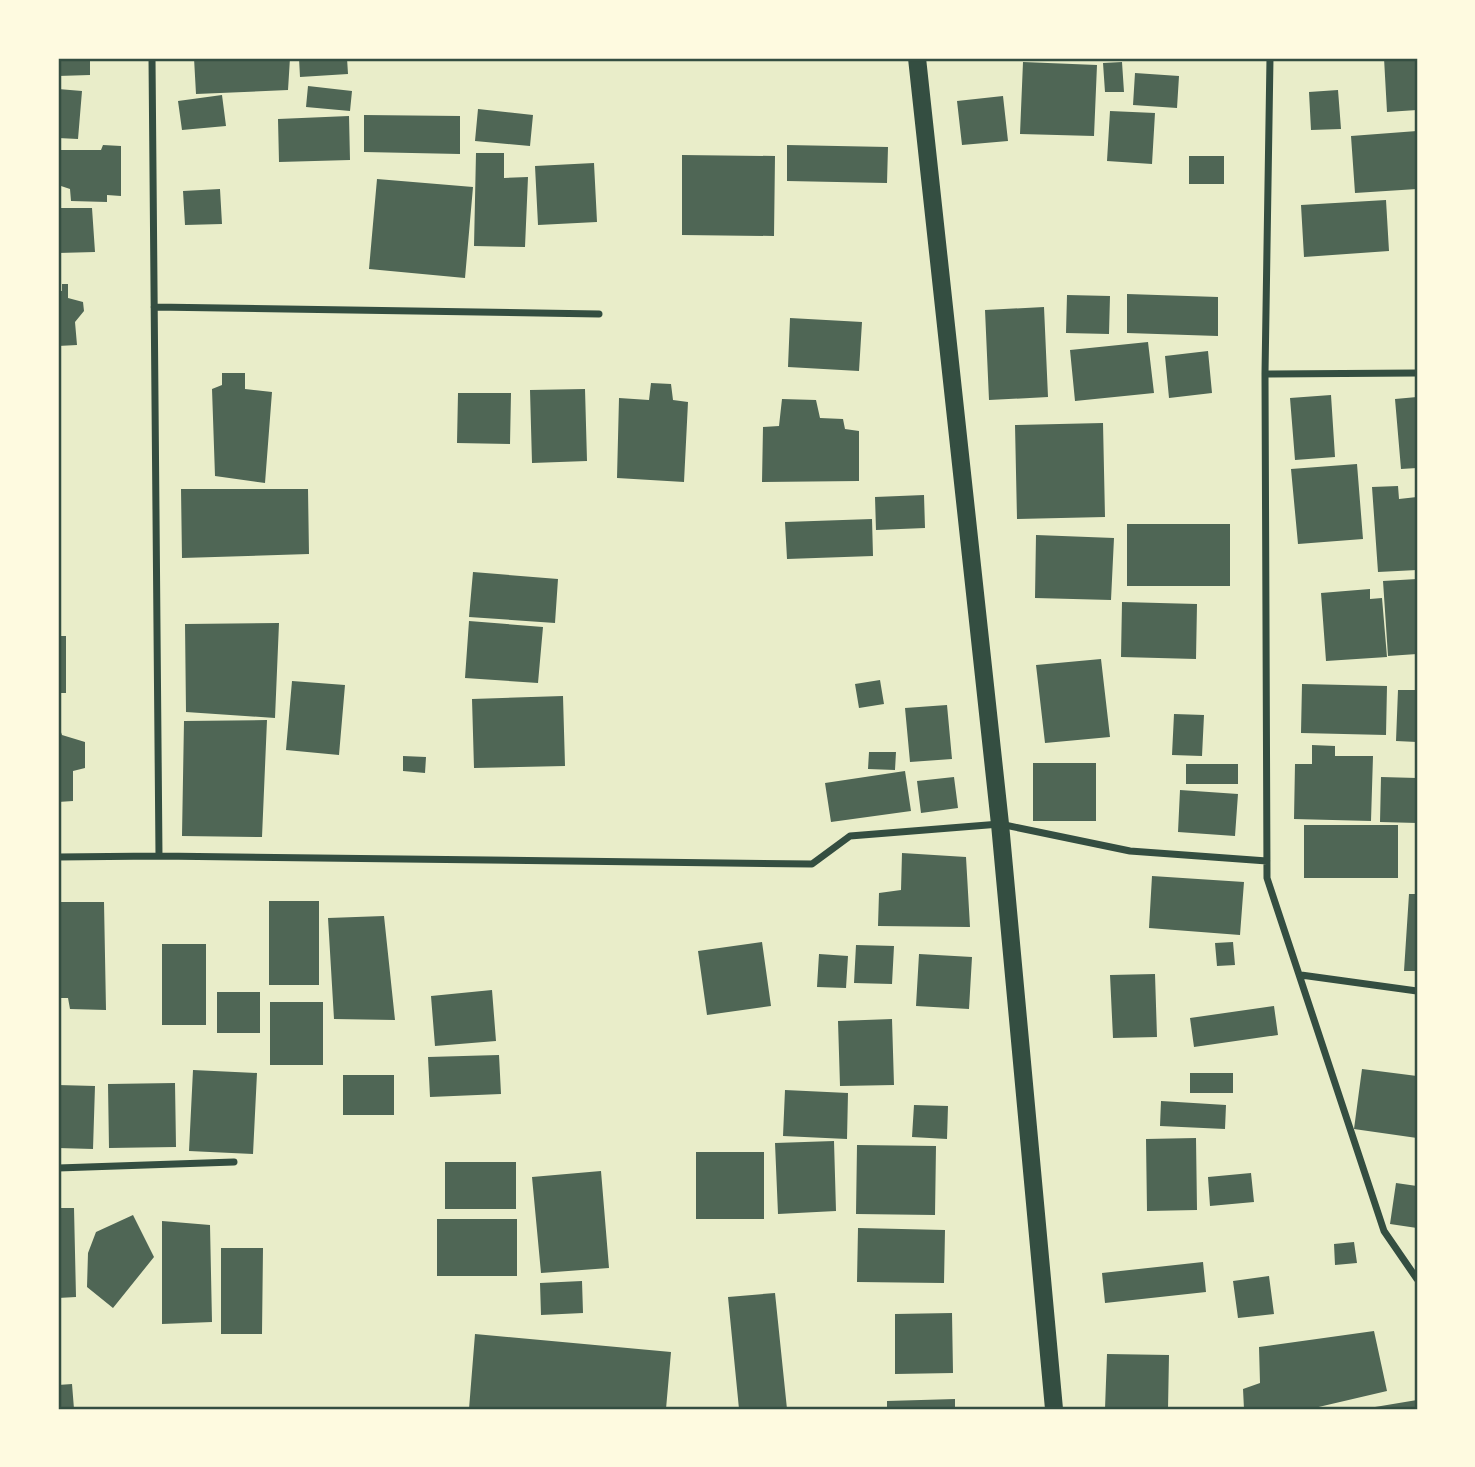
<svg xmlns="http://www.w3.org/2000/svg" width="1475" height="1467" font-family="Barlow,sans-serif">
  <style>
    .building { fill: #4f6655 }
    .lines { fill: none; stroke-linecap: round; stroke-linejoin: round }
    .minor { stroke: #344e41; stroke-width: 7 }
    .primary { stroke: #344e41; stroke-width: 18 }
    .neatline { fill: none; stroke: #344e41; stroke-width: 2.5 }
  </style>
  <rect width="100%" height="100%" fill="#e9edc9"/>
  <path class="building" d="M58,58H90V75L58,76Z
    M194,58H290L288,90L196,94Z
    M299,58H347L348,74L300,77Z
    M967,58H1023V61H967Z
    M1384,58H1417V110L1387,112Z
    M1023,62L1097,65L1094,136L1020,134Z
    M1122,62L1124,92H1105L1103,63Z
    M1135,73L1179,76L1177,108L1133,105Z
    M308,86L352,91L350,111L306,107Z
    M58,89L82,91L78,139L58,138Z
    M1338,90L1341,129L1311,130L1309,92Z
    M222,95L226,126L182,130L178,101Z
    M1003,96L1008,141L962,145L957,101Z
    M478,109L533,115L530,146L475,141Z
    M1110,111L1155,113L1152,164L1107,161Z
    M364,115L460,116V154L364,152Z
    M349,116L350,160L279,162L278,119Z
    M1417,131V189L1355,193L1351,136Z
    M103,145L121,146V196L107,195V202L71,201L70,189L58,185V150H101Z
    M787,145L888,147L887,183L787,181Z
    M476,153H504V178L528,177L525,247L474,246Z
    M682,155L775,156L774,236L682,235Z
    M1189,156H1224V184H1189Z
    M594,163L597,222L538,225L535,166Z
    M377,179L473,187L465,278L369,269Z
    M220,189L222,224L185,225L183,191Z
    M1386,200L1389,251L1304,257L1301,205Z
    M58,208H92L95,252L58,253Z
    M62,284H68V298L83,302L84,311L75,322L77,345L58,346V291H62Z
    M1127,294L1218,297V336L1127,333Z
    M1067,295L1110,296L1109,334L1066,333Z
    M1044,307L1048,397L989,400L985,310Z
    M790,318L862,322L859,371L788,367Z
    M1148,342L1154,393L1075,401L1070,350Z
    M1208,351L1212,393L1169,398L1165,356Z
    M222,373H245V389L272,392L265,483L215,476L212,389L222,385Z
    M651,383L671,384L673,400L688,402L684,482L617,478L619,398L649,400Z
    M585,389L587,461L532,463L530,390Z
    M458,393H511L510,444L457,443Z
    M1331,395L1335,457L1295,460L1290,398Z
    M1417,397V468L1401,469L1395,399Z
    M782,399L816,400L820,418L843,419L845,429L859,431V481L762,482L763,427L779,426Z
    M1103,423L1105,517L1017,519L1015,425Z
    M1357,464L1363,539L1298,544L1291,469Z
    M1398,486L1399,499L1417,497V570L1378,572L1372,487Z
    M181,489H308L309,554L182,558Z
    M924,495L925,528L876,530L875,497Z
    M872,519L873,556L787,559L785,522Z
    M1127,524H1230V586H1127Z
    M1036,535L1114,538L1111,600L1035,598Z
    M473,572L558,579L555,623L469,617Z
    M1417,579V654L1388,656L1383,581Z
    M1370,589V599L1382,598L1387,657L1326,661L1321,593Z
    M1122,602L1197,604L1196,659L1121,657Z
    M469,621L543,627L538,683L465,678Z
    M279,623L275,718L186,712L185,624Z
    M58,636H66V693H58Z
    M1101,659L1110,737L1045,743L1036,665Z
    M880,680L884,704L859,708L855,684Z
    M292,681L345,685L339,755L286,750Z
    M1302,684L1387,686L1386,735L1301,733Z
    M1398,690H1417V742L1396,741Z
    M563,696L565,766L474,768L472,699Z
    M947,705L952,759L910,762L905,708Z
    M1174,714L1204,715L1202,756L1172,755Z
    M267,720L262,837L182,836L184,721Z
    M58,724L62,735L85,742V768L73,771V801L58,802Z
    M1312,745L1335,746V756H1373L1371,821L1294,819L1295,764H1312Z
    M869,752H896L895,770L868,769Z
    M403,756L426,757L425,773L403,771Z
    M1033,763H1096V821H1033Z
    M1186,764H1238V784H1186Z
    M905,771L911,811L831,822L825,783Z
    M954,777L958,808L921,813L917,781Z
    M1381,777L1417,778V823L1380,822Z
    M1180,790L1238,794L1235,836L1178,832Z
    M1304,825H1398V878H1304Z
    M902,853L966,857L970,927L878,926L879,893L901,890Z
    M1152,876L1244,882L1240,935L1149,928Z
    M1409,894H1417V971H1404Z
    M269,901H319V985H269Z
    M58,902H104L106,1010L70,1009L68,998H58Z
    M384,916L395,1020L334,1019L328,918Z
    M762,942L771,1006L707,1015L698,951Z
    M1233,942L1235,965L1217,966L1215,943Z
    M162,944H206V1025H162Z
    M856,945L894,946L892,984L854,983Z
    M819,954L848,956L846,988L817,987Z
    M919,954L972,957L969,1009L916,1006Z
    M1155,974L1157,1037L1113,1038L1110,975Z
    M492,990L496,1041L435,1046L431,996Z
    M217,992H260V1033H217Z
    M270,1002H323V1065H270Z
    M1274,1006L1278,1035L1194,1047L1190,1018Z
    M892,1019L894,1085L840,1086L838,1021Z
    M499,1055L501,1094L430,1097L428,1057Z
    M1362,1069L1417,1076V1138L1354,1129Z
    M193,1070L257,1073L253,1154L189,1151Z
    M1190,1073H1233V1093H1190Z
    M343,1075H394V1115H343Z
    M175,1083L176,1147L109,1148L108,1084Z
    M58,1085L95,1086L93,1149L58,1148Z
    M785,1090L848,1093L847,1139L783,1136Z
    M1161,1101L1226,1105L1225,1129L1160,1126Z
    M914,1105L948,1106L947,1139L912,1137Z
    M1196,1138L1197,1210L1147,1211L1146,1139Z
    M834,1141L836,1211L778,1214L775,1143Z
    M857,1145L936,1146L935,1215L856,1214Z
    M696,1152H764V1219H696Z
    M445,1162H516V1209H445Z
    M601,1171L609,1268L541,1273L532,1177Z
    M1251,1173L1254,1202L1210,1206L1208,1177Z
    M1396,1183L1417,1186V1228L1390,1224Z
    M58,1208H74L76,1297L58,1298Z
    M133,1215L154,1257L113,1308L87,1287L88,1253L96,1232Z
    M437,1219H517V1276H437Z
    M162,1221L210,1225L212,1322L162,1324Z
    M858,1228L945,1230L944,1283L857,1282Z
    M1354,1242L1357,1263L1335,1265L1334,1244Z
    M221,1248H263L262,1334H221Z
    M1203,1262L1206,1292L1105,1303L1102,1273Z
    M1269,1276L1274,1314L1238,1318L1233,1281Z
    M582,1281L583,1313L541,1315L540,1283Z
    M775,1293L787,1409H739L728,1297Z
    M952,1313L953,1373L895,1374V1314Z
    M1374,1331L1387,1391L1310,1409H1244L1243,1389L1260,1383L1259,1347Z
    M475,1334L671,1352L666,1409H469Z
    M1107,1354L1169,1355L1168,1409H1105Z
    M72,1384L74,1409H58V1385Z
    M955,1399V1409H887V1401Z
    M1417,1400V1409H1369V1408Z"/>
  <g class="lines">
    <path class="minor" d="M152,58L159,856
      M1270,58L1265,374L1267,878L1384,1231L1417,1279
      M154,307L599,314
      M1265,374L1417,373
      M58,857L159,856L812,864L850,836L1000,824L1130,851L1267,861
      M1301,975L1417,991
      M58,1168L234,1162"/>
    <path class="primary" d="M917,58L1000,824L1054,1409"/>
  </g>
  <rect width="1475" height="1467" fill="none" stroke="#fefae0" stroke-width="119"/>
  <rect x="60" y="60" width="1356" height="1348" class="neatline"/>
</svg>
